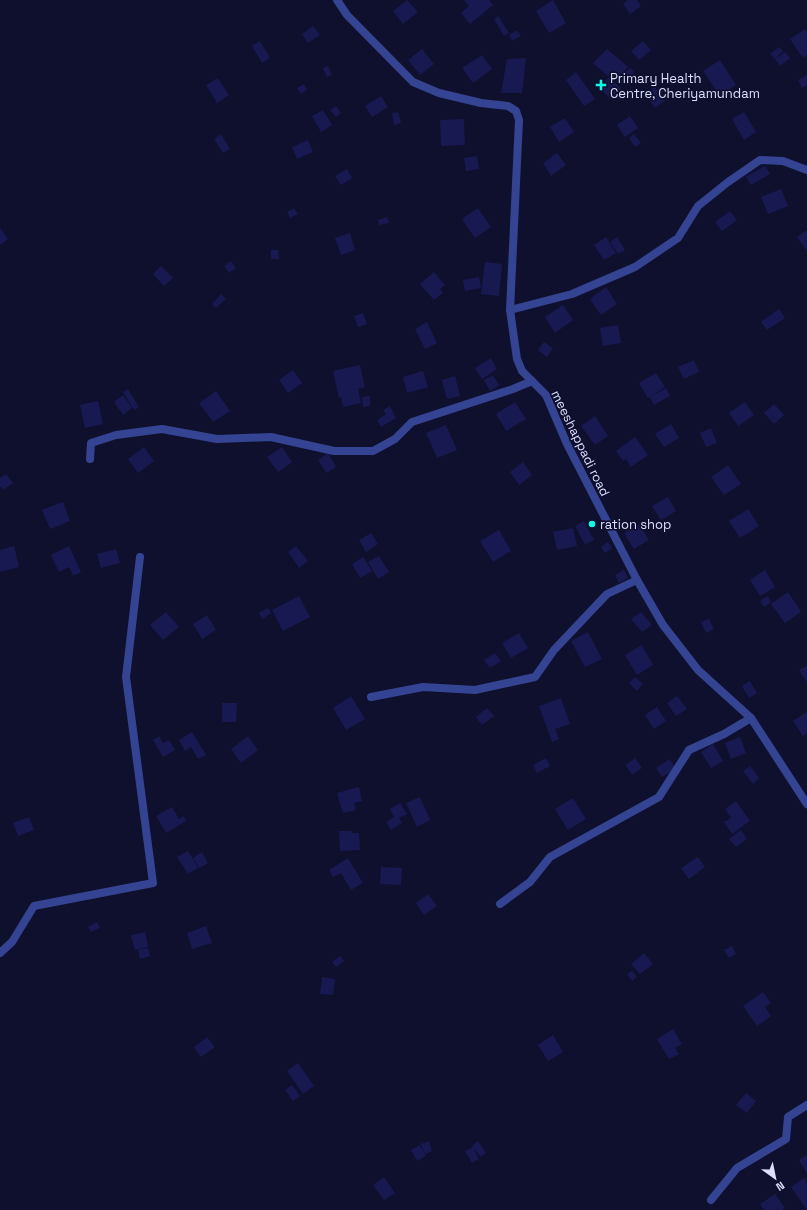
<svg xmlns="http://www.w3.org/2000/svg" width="807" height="1210" font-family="'Space Grotesk',sans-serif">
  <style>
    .building { fill: #191951 }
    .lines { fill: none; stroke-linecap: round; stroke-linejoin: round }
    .minor { stroke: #354492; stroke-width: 8 }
    .tertiary { stroke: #354492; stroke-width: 8 }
    .poi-dot { fill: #08ffe6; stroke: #0f102e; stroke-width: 1.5 }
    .labels { text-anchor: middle; stroke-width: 3.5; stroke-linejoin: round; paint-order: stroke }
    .poi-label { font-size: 13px; fill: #dcdfff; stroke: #0f102e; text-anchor: start }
    .street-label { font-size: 13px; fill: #dcdfff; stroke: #0f102e }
  </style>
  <rect width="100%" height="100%" fill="#0f102e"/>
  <path class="building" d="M407,0L418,12L403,24L393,11Z
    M464,0H489L493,5L470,24L461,13L469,6Z
    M553,0L566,23L549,33L536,11Z
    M628,0H637L641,6L630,14L623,4Z
    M498,16L509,33L504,36L494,19Z
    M313,26L320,35L308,43L302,34Z
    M805,29L807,32V55L803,58L790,39Z
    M517,30L521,36L512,41L509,35Z
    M260,41L270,58L262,63L252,46Z
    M643,41L651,50L639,60L631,51Z
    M779,47L783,51L775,59L770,54Z
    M422,49L434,64L420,75L408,60Z
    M607,49L628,67L614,82L621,88L611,99L599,88L609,77L593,63Z
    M785,52L790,58L780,66L775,59Z
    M482,55L492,69L473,83L462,68Z
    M526,58L522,93H501L507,59Z
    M720,60L736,85L720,96L703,71Z
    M328,66L332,75L327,77L323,68Z
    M630,68L634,72L621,84L617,80Z
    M576,72L595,99L584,106L566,80Z
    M807,75V85L802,88L798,80Z
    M218,78L229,95L217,103L206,85Z
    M304,84L307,90L301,94L297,88Z
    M655,87L665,101L655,108L645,94Z
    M381,96L388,107L372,117L365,106Z
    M336,106L341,113L336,117L330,110Z
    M323,110L332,125L321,132L312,116Z
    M398,112L401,123L394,125L392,113Z
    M744,112L756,132L744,140L732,119Z
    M630,116L638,128L625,137L617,125Z
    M565,118L574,132L559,142L550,127Z
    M464,119L465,145L441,146L440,120Z
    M221,134L230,149L223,153L214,139Z
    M634,134L641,143L635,147L629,138Z
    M308,140L313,152L297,159L292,147Z
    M557,153L566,165L551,176L543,163Z
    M477,156L479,169L466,171L464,158Z
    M765,166L770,174L751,185L746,177Z
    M347,169L352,178L341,185L335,176Z
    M781,189L788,206L768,214L761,197Z
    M294,208L298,214L290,218L287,212Z
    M478,208L491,227L475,238L462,219Z
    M730,211L737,220L722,231L715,222Z
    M387,217L389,223L379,225L378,220Z
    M0,228L8,239L0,245Z
    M807,230V251L797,237Z
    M350,233L355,250L341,255L335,238Z
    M606,237L616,253L604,260L594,245Z
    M617,237L625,250L618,254L610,242Z
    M271,250H278L279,259H271Z
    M231,261L236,268L229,273L224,266Z
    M485,262L502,264L499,296L481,294Z
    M161,266L173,278L164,286L153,274Z
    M434,272L445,285L440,289L443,293L434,300L420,284Z
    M479,277L481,288L465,291L463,280Z
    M606,287L617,304L601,315L590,299Z
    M221,294L226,299L216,308L212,304Z
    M563,305L573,320L555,333L545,317Z
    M779,309L785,318L767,330L761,322Z
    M363,313L367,324L358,327L354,316Z
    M427,322L437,343L425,349L415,329Z
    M618,325L621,343L603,346L600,328Z
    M544,342L553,348L547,357L538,350Z
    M491,358L497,369L482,379L475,368Z
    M694,360L699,372L684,379L678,367Z
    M360,365L365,387L358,389L361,403L343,407L341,397L339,398L333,371Z
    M293,370L302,383L288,393L279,380Z
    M423,371L428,387L407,393L403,377Z
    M656,373L665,387L648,398L639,383Z
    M493,375L499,385L490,391L484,380Z
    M455,376L460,396L447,399L442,380Z
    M666,388L670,396L654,405L650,397Z
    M128,389L139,407L134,410L123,392Z
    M216,391L230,411L213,422L199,403Z
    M123,395L132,408L123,415L114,402Z
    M370,396V406L363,407L362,397Z
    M98,401L103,424L85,428L80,405Z
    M515,402L526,419L506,431L496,414Z
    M745,402L754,415L738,426L729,413Z
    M774,404L784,415L774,424L764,413Z
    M390,406L396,418L381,427L377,420L386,414L383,410Z
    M595,416L608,436L595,445L581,426Z
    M671,424L679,438L664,447L655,434Z
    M446,425L457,450L437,458L426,433Z
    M711,428L717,443L706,447L700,433Z
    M635,437L648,455L631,467L626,459L623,461L616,451Z
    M144,447L154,461L138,473L128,459Z
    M282,447L292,462L278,472L267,457Z
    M328,453L336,467L326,473L318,460Z
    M523,462L532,475L519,485L510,472Z
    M728,465L741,484L724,495L711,477Z
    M6,474L13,483L3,490L0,486V478Z
    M668,497L676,511L661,520L652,506Z
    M63,502L70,521L50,529L42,510Z
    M748,509L759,526L740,538L729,521Z
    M584,521L594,540L585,545L575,526Z
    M639,524L649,540L634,549L624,533Z
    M573,528L577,546L557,550L553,532Z
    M499,530L511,551L493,562L480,541Z
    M371,533L378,544L366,552L359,540Z
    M608,542L612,548L605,553L601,547Z
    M14,546L19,567L0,572V550Z
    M69,546L81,572L73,576L69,567L59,572L51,555Z
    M296,546L308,561L299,568L288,552Z
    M116,549L120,563L101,568L97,554Z
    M379,556L389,572L378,579L368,562Z
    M363,557L372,571L360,578L352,564Z
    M624,570L628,578L619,583L615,575Z
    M765,570L775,587L760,596L750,580Z
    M788,592L801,612L785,623L771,604Z
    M299,596L310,617L283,631L272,610Z
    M768,596L771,602L764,607L760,601Z
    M268,608L271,613L262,619L259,613Z
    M166,612L179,627L163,640L150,625Z
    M641,612L652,625L642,632L631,619Z
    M207,615L216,630L202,639L193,624Z
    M709,619L714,629L706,633L701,622Z
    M588,632L602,659L585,667L571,641Z
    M519,633L528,648L511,658L502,643Z
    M642,645L653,665L637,675L625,655Z
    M495,653L501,661L490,668L484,660Z
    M807,666V683L799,670Z
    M635,677L643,684L637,691L629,683Z
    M750,681L757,693L749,698L742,686Z
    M351,696L365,719L346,730L333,708Z
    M677,696L687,709L676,716L667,703Z
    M561,698L570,724L555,729L559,739L552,742L539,706Z
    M222,703H237L236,722H222Z
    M657,707L666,721L654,729L645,715Z
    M487,708L494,716L482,725L476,717Z
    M807,712V733L803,736L793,721Z
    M192,732L206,755L198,759L191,747L185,751L179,740Z
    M159,736L163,743L169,740L175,750L163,757L153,740Z
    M248,736L258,750L241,763L231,749Z
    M740,737L746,753L731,759L725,743Z
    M713,744L723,761L711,768L701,752Z
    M546,758L550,766L537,773L533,765Z
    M635,758L642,768L632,775L626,765Z
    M670,759L676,769L662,777L656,768Z
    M750,766L759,778L753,784L743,771Z
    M359,787L362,801L354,803L356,810L343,813L337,793Z
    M420,797L430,820L417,827L406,803Z
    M573,798L586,819L568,830L555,809Z
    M736,801L750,821L732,834L724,822L731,818L725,809Z
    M400,803L407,814L399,818L402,823L391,830L386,822L394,817L390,809Z
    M172,807L179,819L184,816L186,821L166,833L156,816Z
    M29,817L34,830L18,836L13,823Z
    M741,830L747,839L736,847L729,839Z
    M339,831H351L352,833H359L360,850L340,851Z
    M188,851L198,868L188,874L177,857Z
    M202,852L208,863L199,868L193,858Z
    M698,857L705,867L689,879L681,868Z
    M348,858L363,883L351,890L341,873L333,877L329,870Z
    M381,867L402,868L401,885L380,884Z
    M428,894L437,906L424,915L416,903Z
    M97,922L100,928L91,932L88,927Z
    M206,926L212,943L192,949L187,933Z
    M145,932L148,947L135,950L131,935Z
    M732,946L736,954L729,958L724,950Z
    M148,948L150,956L140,959L138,950Z
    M644,953L653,964L640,974L631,964Z
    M340,956L344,961L336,967L332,962Z
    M632,971L637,977L632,981L627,974Z
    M322,977L335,979L333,995L320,994Z
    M763,992L771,1003L765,1007L771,1016L757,1026L743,1006Z
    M673,1029L682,1044L675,1048L679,1054L669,1059L657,1039Z
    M553,1035L563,1052L548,1061L538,1045Z
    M207,1037L215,1047L201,1057L194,1047Z
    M298,1063L314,1086L303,1094L287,1071Z
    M292,1085L300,1096L293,1101L285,1090Z
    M746,1093L756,1101L747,1113L736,1105Z
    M429,1141L432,1151L425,1154L421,1144Z
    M478,1141L486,1153L481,1157L472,1146Z
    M420,1145L426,1156L417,1161L411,1150Z
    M473,1147L479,1159L472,1163L465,1151Z
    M807,1155V1173L799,1160Z
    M384,1177L395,1193L384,1200L373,1185Z
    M804,1178L807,1183V1210L791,1187Z
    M775,1194L785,1208L782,1210H764L760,1204Z"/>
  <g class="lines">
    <path class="minor" d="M510,310L572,294L635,267L678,238L698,206L728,182L760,160L783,161L807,170
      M90,459L91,443L116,435L162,429L217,439L271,437L334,451H373L395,439L412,422L513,389L532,381
      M371,697L423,687L475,690L535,677L554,650L607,594L637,580
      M500,904L530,882L550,857L659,797L689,750L724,734L751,718
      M0,953L12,942L34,906L153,883L126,677L140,557
      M711,1200L737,1168L786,1139L788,1117L807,1105"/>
    <path class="tertiary" d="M337,0L347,15L413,82L439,93L481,103L508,106L516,111L519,120L510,310L517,359L522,371L546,395L567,444L637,580L663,625L698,670L751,718L807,804"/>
  </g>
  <g class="poi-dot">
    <path d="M599 79h4v4h4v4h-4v4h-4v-4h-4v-4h4z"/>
    <circle cx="592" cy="524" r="4"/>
  </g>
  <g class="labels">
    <g class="poi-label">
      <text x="610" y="83">Primary Health<tspan x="610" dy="15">Centre, Cheriyamundam</tspan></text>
      <text x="600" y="529">ration shop</text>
    </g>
    <g class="street-label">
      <text transform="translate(581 443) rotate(64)" y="5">meeshappadi road</text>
    </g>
  </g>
  <g transform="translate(775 1178) rotate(147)" stroke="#0f102e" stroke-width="3" paint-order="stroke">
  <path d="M0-3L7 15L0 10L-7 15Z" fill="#dcdfff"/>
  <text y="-6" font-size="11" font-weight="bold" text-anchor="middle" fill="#dcdfff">N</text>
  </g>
</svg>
